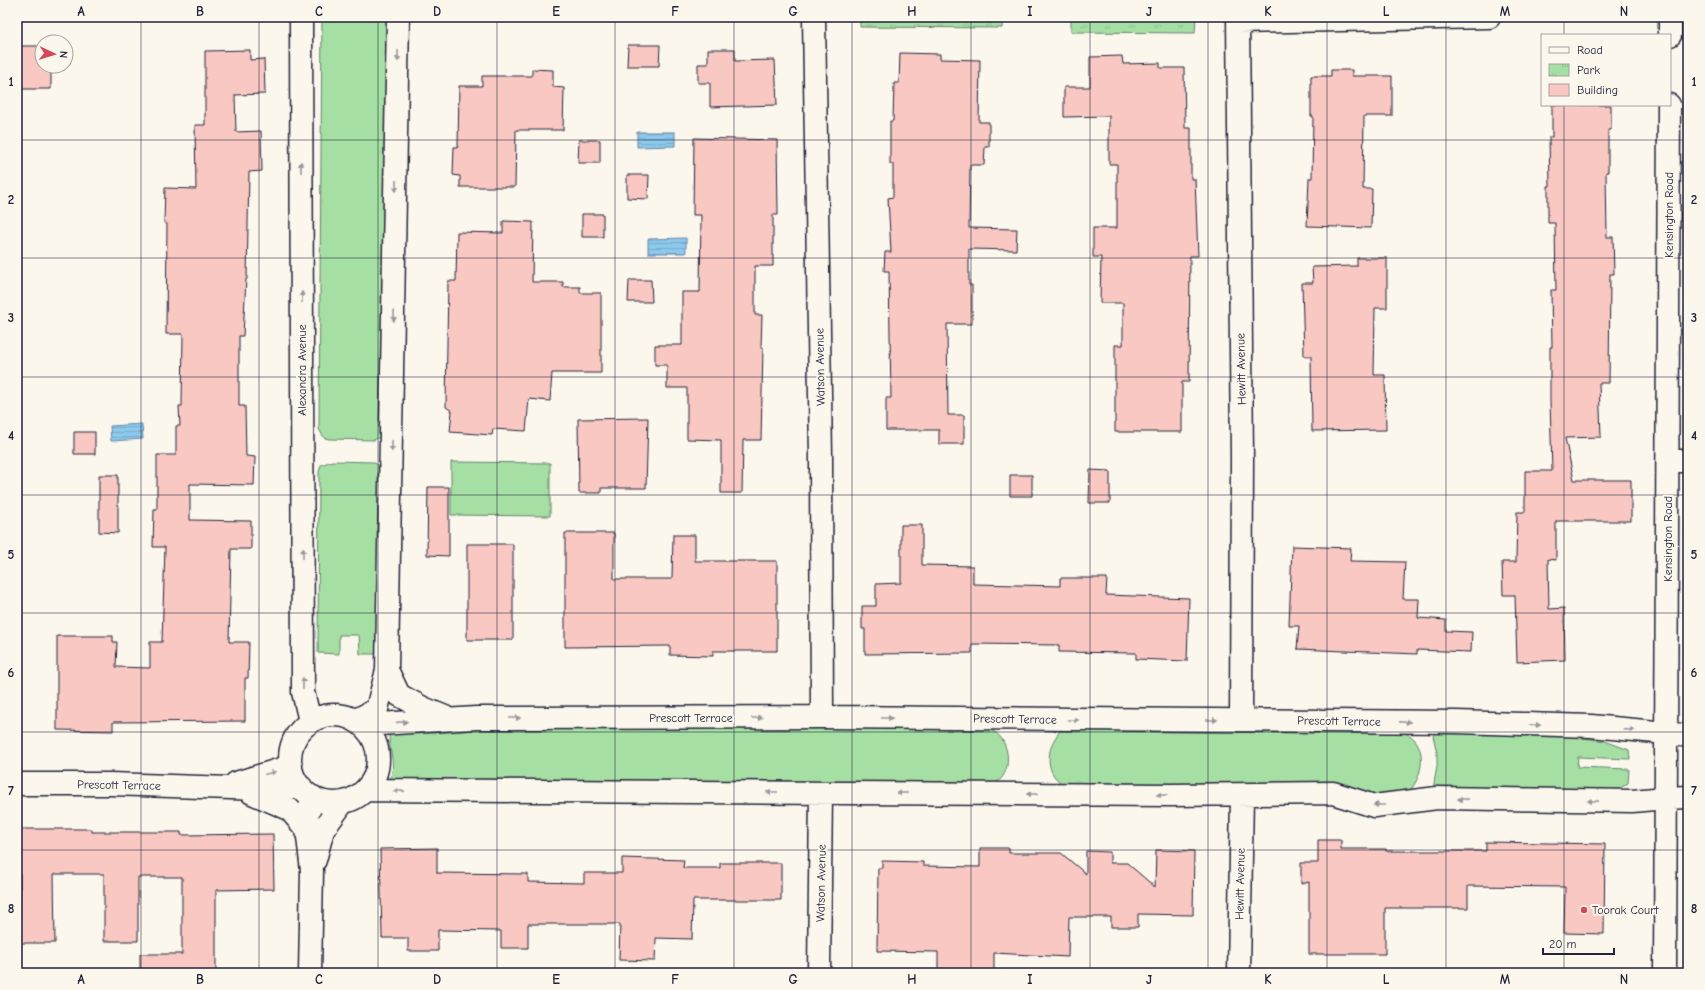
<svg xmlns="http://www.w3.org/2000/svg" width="1705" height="990" font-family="'Comic Neue',sans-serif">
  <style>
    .grass { fill: #a6dfa3; stroke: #64806f }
    .park { fill: url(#park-tufts); stroke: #64806f }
    .water { fill: url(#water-rules); stroke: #6286a6 }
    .building { fill: #f9c8c3; stroke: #22223b }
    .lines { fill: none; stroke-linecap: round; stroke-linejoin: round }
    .street-casing { stroke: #22223b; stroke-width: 25 }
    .secondary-casing { stroke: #22223b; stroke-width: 25 }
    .street { stroke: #fbf7ec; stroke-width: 22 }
    .secondary { stroke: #fbf7ec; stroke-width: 22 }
    .oneway { fill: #99979c }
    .grid { fill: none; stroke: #22223b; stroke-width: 1; stroke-opacity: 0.55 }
    .poi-dot { fill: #d1495b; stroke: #fbf7ec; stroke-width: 1.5 }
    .labels { text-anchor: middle; stroke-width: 4; stroke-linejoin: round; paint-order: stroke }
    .street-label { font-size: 12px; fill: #22223b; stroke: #fbf7ec }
    .poi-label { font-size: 12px; fill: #22223b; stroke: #fbf7ec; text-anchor: start }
    .neatline { fill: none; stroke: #22223b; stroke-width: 1.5 }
    .grid-label { font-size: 13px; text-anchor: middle; font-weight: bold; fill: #22223b }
  </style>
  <defs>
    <pattern id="park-tufts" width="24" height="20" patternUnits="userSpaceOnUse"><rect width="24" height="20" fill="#a6dfa3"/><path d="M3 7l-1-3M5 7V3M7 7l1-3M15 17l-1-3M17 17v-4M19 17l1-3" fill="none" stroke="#8fbf8d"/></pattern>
    <pattern id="water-rules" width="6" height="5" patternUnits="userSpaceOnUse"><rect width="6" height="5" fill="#8cc9ed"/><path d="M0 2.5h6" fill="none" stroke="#78accc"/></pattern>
  </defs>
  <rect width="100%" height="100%" fill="#fbf7ec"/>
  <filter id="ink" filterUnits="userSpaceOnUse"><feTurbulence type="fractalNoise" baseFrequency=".025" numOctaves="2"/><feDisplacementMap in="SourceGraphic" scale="8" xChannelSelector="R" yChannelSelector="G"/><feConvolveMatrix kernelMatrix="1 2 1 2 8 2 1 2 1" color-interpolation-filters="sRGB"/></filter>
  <g filter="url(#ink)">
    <path class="grass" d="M322,17H387L384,429L383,435L374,440L329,439L324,438L319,429Z
      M332,461L373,462L381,467L382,654H360L359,635H339V654L318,653L319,472L321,465Z
      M451,462L550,463V516L451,515Z
      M407,725L986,729C1012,732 1015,779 992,784L443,779L389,782C397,762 389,754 389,734Z
      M1063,728L1401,732C1430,738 1425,780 1405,795C1402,797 1398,798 1394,799L1213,786L1063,784C1042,772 1047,743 1063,728Z
      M1436,732L1556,734L1605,741L1629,750L1630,759L1578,757L1577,767L1629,769L1628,783L1616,791L1433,789L1437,766V753L1433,736Z"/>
    <path class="park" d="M860,17H1002V28L860,27Z
      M1071,17H1196L1195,33L1071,32Z"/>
    <path class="water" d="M637,132H675V146L637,147Z
      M686,238V253H648V239Z
      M142,424L143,439L111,441L110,426Z"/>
    <path class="building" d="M628,45H660L659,66H627Z
      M17,46H42V66H51V89H17Z
      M708,49H735V61L775,60L777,105L710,107V83H698V64H708Z
      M250,50V60L264,59L265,94L235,95L236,132L261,131L262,171L249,172L247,279H246L243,336H239V406H245L246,456L255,457L254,485L190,484V520L251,521V549H231L229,642H249L248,678H245V721L113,722V731L57,730V636H113V642H117L116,667L150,668V642H162L165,547H153L154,509H157V455H176V426H180L179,406H182L183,334H166L167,224L164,223L165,188L196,189L195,125H205V51Z
      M900,53L940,54V59L980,60L979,122H989V147H985L984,165H970L969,228L1017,229L1016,250L969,249V285H972V324H947L948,415H964V444H939V430H886V398H891L889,271H884L885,252H891L888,198L893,197V164H890V121H893L894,83H899Z
      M1122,56L1123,64L1160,63V68H1184L1185,128H1191V179H1195L1198,256H1190L1189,382H1182V432H1115V345H1123V303H1100L1101,257H1093V228H1117V164H1109V116L1064,117V87H1090V57Z
      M532,69L553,70V87L564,88L563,130H516L515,187H460V176L453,175L454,147H458L459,86H482V76H532Z
      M1331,70H1352V76H1392V116H1364L1363,189H1372L1371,228L1307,226L1309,178H1312L1313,116H1311V76H1331Z
      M1552,105H1611V130H1608V172H1606L1607,237H1613L1614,274H1610L1609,383H1599L1601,437L1565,438L1574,480H1631V521H1556V560L1548,559L1549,609L1564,608L1565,660L1517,662L1515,595H1503L1502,562H1516L1517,512H1525V471H1552L1550,400V347H1552L1551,290H1556L1555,223H1548V186H1550L1549,137H1552Z
      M694,138L777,140L778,215H773V266H755V315H762L761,347H763L761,440H743L742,493H721V440L687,439V388H667V365H655V345H682V292H700L701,215H693Z
      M579,140H600V163H578Z
      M627,175H649L648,199L627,198Z
      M582,214H603V237H582Z
      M503,221L533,222L532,282H563V287H580V293H601V373H552L550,401L529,399L526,431L493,429L492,435L450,432L452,411L446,407L448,281H456L457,232L503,233Z
      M1357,258H1387V308H1375L1374,375H1385L1386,430L1312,431L1311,356H1304L1302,283H1313L1312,267L1357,266Z
      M629,280H651L652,302H628Z
      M648,418L646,488H601V493H579L578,419Z
      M74,432H95V454H74Z
      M1090,470L1110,471V503H1089Z
      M99,475H118V533L99,532Z
      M1010,475H1032V496H1010Z
      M428,487H449V556L427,555Z
      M901,525H922V565L973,566V584L1060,586V578H1107L1106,595L1189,598L1187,661L1136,659V653L1059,652V645L972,644V653L865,654V629H862V606H876V584L901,583Z
      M565,533H614V579H672L673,535H695V561H777V651H713V656L670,655V646L565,647Z
      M467,544H513V640H467Z
      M1292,546L1351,548L1350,561L1405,562L1403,599H1419L1418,618L1446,620V631L1472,632L1471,652L1417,650V654L1297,649L1299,626H1289Z
      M17,829H92V832H181V835L273,834L274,889L216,890V973H140V954H182V877H138V941H104V874H54L55,943H20V874H17Z
      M1318,840H1341V849H1386V851H1486V842L1605,844L1604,934L1564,933L1565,887L1468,886V908H1385V954H1309V882L1301,884V863H1318Z
      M437,848V873L528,874V882L584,883V873H622V858L684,860L683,868H720V863H781V900H693L692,939L656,938L655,961L619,960L620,924H528V948H501V931L438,930V951H408V938H382L380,849Z
      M980,848H1009V853H1061L1086,874V851L1110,852V863H1127L1155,887L1156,850L1194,851L1193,915L1138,914V927H1111V917H1069L1068,957L994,953V973H943V969H938V952L877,951L878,868H882V861L923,862V866L980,867Z"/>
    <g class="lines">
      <g class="street-casing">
        <path id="street" d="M301,17L303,692L310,721
          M814,17L821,457L822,717
          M1238,17L1242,458L1241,720
          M1238,22L1489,17
          M1668,461H1688
          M387,670L399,695L423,708L445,717
          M290 759a44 44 0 1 1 88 0a44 44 0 1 1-88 0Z
          M356,720L377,709L387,670L398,17
          M363,725L476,718L822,717L1456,722L1591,726L1667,733
          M236,783L291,766
          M17,784H110L263,789L301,787
          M365,790L1171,795L1333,793L1374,806L1437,798L1632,801L1666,798
          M252,793L289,809L306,829
          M315,860L323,830L343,802
          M310,973L312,871L306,820L313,797
          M819,973L821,793
          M1239,973L1242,795"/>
      </g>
      <g class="secondary-casing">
        <path id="secondary" d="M1670,35V17
          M1667,733L1688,736
          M1666,798L1688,797
          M1665,973L1669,105"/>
      </g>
      <use href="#street" class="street"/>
      <use href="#secondary" class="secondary"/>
    </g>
    <defs><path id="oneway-solid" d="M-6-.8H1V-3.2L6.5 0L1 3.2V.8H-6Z"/></defs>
    <g class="oneway">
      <use href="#oneway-solid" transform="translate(398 56) rotate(91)"/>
      <use href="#oneway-solid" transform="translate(301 167) rotate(-90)"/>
      <use href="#oneway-solid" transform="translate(396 186) rotate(91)"/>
      <use href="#oneway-solid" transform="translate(302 297) rotate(-90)"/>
      <use href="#oneway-solid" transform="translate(394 316) rotate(91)"/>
      <use href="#oneway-solid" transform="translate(392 446) rotate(91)"/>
      <use href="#oneway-solid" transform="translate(303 553) rotate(-90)"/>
      <use href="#oneway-solid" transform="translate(303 683) rotate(-90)"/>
      <use href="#oneway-solid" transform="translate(515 718)"/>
      <use href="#oneway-solid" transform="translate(757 718)"/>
      <use href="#oneway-solid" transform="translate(887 718)"/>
      <use href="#oneway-solid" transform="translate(1073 720)"/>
      <use href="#oneway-solid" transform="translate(1212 720)"/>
      <use href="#oneway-solid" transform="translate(402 722) rotate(-4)"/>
      <use href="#oneway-solid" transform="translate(1405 722) rotate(1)"/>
      <use href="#oneway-solid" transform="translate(1535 725) rotate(2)"/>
      <use href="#oneway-solid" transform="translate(1629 730) rotate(4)"/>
      <use href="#oneway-solid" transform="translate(270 773) rotate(-14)"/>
      <use href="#oneway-solid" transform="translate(399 791) rotate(-179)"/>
      <use href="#oneway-solid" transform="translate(772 792) rotate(-180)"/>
      <use href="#oneway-solid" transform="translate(902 793) rotate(-180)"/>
      <use href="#oneway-solid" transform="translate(1032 794) rotate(-179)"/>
      <use href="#oneway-solid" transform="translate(1162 795) rotate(-180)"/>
      <use href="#oneway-solid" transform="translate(1463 799) rotate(-179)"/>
      <use href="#oneway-solid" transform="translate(1593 801) rotate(-179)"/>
      <use href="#oneway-solid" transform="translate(1379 805) rotate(180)"/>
    </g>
  </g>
  <path class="grid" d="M141,17V973M259,17V973M378,17V973M497,17V973M615,17V973M734,17V973M852,17V973M971,17V973M1090,17V973M1208,17V973M1327,17V973M1446,17V973M1564,17V35M1564,105V973M17,140H1688M17,258H1688M17,377H1688M17,495H1688M17,613H1688M17,732H1688M17,850H1688"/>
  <circle class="poi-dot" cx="1584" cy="910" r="4"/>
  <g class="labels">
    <g class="street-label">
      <text transform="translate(1669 215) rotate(-90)" y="4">Kensington Road</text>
      <text transform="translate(820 367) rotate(-91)" y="4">Watson Avenue</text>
      <text transform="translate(1241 369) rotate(-91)" y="4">Hewitt Avenue</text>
      <text transform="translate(302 370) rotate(-90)" y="4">Alexandra Avenue</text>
      <text transform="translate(1668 539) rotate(-90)" y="4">Kensington Road</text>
      <text x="691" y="722">Prescott Terrace</text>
      <text transform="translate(1015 719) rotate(1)" y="4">Prescott Terrace</text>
      <text transform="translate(1339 721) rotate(1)" y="4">Prescott Terrace</text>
      <text transform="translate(119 785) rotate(1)" y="4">Prescott Terrace</text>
      <text transform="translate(821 883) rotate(-89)" y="4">Watson Avenue</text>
      <text transform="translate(1240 884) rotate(-89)" y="4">Hewitt Avenue</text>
    </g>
    <g class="poi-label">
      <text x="1592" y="914">Toorak Court</text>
    </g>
  </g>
  <rect width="1705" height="990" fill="none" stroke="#fbf7ec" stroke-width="44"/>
  <rect x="1541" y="34" width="130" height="72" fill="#fbf7ec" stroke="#a4a2a5"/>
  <rect x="1549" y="47" width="20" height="6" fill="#fbf7ec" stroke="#a4a2a5"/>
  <text x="1577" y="54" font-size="12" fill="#22223b">Road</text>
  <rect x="1549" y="64" width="20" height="12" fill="url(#park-tufts)" stroke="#a4a2a5"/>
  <text x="1577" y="74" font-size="12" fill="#22223b">Park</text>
  <rect x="1549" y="84" width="20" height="12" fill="#f9c8c3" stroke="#a4a2a5"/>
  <text x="1577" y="94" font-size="12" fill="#22223b">Building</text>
  <g transform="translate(54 54) rotate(94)"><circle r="19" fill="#fbf7ec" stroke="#a4a2a5"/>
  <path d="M0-3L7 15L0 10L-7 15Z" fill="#d1495b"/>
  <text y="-6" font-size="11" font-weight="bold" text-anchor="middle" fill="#22223b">N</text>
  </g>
  <path d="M1543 948v6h71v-6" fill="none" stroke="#22223b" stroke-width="2"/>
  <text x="1549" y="948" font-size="12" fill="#22223b" stroke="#fbf7ec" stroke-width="3" paint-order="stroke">20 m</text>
  <rect x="22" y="22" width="1661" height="946" class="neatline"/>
  <g class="grid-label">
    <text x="81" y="16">A</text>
    <text x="200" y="16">B</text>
    <text x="319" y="16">C</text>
    <text x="437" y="16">D</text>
    <text x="556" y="16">E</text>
    <text x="675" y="16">F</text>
    <text x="793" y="16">G</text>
    <text x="912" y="16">H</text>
    <text x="1030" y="16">I</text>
    <text x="1149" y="16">J</text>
    <text x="1268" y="16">K</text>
    <text x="1386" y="16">L</text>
    <text x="1505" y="16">M</text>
    <text x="1624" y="16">N</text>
    <text x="11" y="86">1</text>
    <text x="1694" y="86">1</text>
    <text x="11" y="204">2</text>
    <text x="1694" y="204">2</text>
    <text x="11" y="322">3</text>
    <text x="1694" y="322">3</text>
    <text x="11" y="440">4</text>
    <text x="1694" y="440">4</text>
    <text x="11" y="559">5</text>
    <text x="1694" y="559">5</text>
    <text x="11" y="677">6</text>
    <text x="1694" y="677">6</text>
    <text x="11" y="795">7</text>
    <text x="1694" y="795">7</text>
    <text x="11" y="913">8</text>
    <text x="1694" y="913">8</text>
    <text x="81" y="984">A</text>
    <text x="200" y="984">B</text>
    <text x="319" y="984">C</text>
    <text x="437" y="984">D</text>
    <text x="556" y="984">E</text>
    <text x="675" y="984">F</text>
    <text x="793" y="984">G</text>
    <text x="912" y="984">H</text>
    <text x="1030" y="984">I</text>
    <text x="1149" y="984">J</text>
    <text x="1268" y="984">K</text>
    <text x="1386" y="984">L</text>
    <text x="1505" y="984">M</text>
    <text x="1624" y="984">N</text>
  </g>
</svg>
